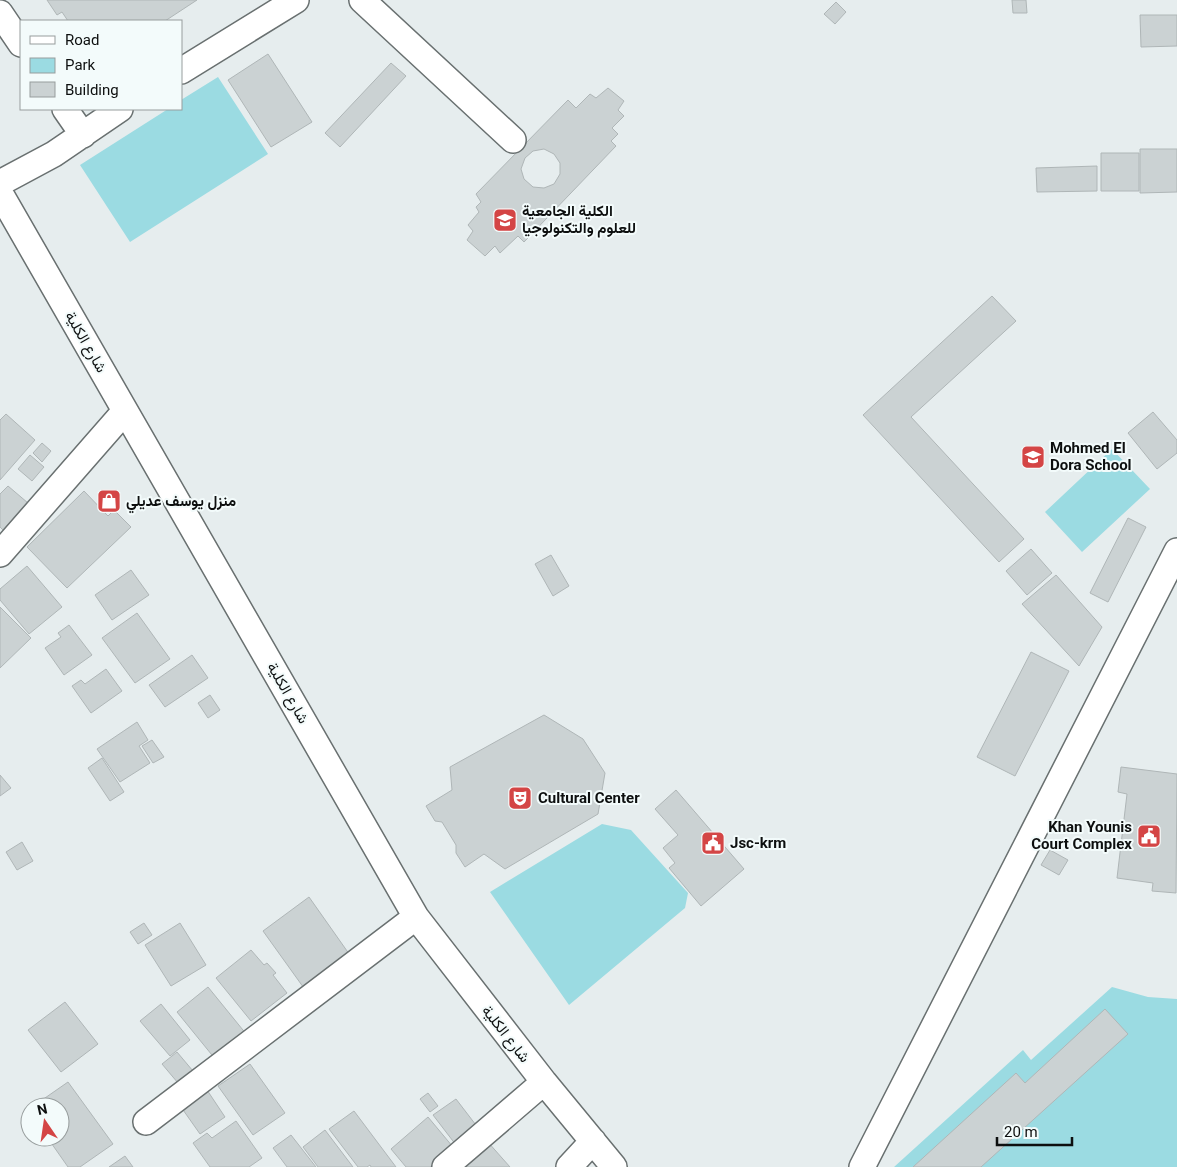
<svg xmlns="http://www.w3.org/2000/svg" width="1177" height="1167" font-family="Roboto,Vazirmatn,sans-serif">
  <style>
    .green { fill: #9bdbe2 }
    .building { fill: #cbd2d3; stroke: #afb6b7; fill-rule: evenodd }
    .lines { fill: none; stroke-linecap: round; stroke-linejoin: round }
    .minor-casing { stroke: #697070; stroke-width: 28 }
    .minor { stroke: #fff; stroke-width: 25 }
    .labels { text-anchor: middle; stroke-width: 4; stroke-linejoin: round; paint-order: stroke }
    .poi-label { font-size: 15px; font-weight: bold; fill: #0d0f0f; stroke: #f3fbfb; text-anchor: start }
    .street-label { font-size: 15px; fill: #0d0f0f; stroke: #f3fbfb }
  </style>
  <rect width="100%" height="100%" fill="#e6edee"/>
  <path class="green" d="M218,77L268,154L130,242L80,165L168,109H181V100Z
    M1112,449L1150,489L1082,552L1045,512Z
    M602,824L631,830L688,893L685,908L569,1005L490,892Z
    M1112,987L1148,997L1177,999V1167H894L1023,1050L1031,1060Z"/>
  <path class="building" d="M47,0H197L165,21H68L62,12L57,15Z
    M1012,0H1026L1027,13H1013Z
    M836,2L846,12L835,24L824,14Z
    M1140,15H1177V46L1141,47Z
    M268,54L312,122L271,147L228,80Z
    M391,63L406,76L340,147L325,133Z
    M608,88L624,101L618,110L624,116L612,128L618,134L611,141L616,146L524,242L518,236L500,253L495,246L485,256L467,240L473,231L468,225L479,212L476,207L481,202L476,194L568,100L576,108L590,94L596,98ZM544,149L554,154L560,163V174L554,184L544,188L533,187L524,179L521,169L525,158L533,151Z
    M1140,149H1177V192L1140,193Z
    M1101,153H1139V191H1101Z
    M1097,166V191L1037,192L1036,168Z
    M992,296L1016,321L911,417L1024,539L999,562L863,415Z
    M1153,412L1177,440V453L1157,469L1128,433Z
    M6,414L35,440L0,480V420Z
    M42,443L51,451L42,462L33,453Z
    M30,455L44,467L32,481L18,469Z
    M8,486L28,503L3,530L0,527V494Z
    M84,491L108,516L114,510L131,527L67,588L27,547Z
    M1128,518L1146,527L1108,602L1090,593Z
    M1031,549L1052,573L1027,595L1006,571Z
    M551,555L569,586L553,596L535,564Z
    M27,566L62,607L29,634L0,600V589Z
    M131,570L149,595L112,620L95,595Z
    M1056,575L1102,627L1079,666L1022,604Z
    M0,607L31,638L0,668Z
    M137,613L170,659L135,683L102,638Z
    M69,625L92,655L64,675L45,648L61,637L58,633Z
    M1031,652L1069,671L1015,776L977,757Z
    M192,655L208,678L165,707L149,685Z
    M106,669L122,691L91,713L72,686L81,680L85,684Z
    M210,695L220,710L208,718L198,703Z
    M544,715L583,739L605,773L598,814L505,869L484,854L465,867L456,853V845L442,822L435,821L426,806L452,790L450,767Z
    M137,722L148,740L139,746L150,763L120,782L97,749Z
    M152,740L164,757L153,763L142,746Z
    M102,758L124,792L110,801L88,768Z
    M1121,767L1177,774L1176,893L1152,891L1153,883L1117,878L1127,794L1118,792Z
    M0,775L11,788L0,796Z
    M676,790L744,869L701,906L669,868L675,863L663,848L678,835L655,809Z
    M22,842L33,861L17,870L6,852Z
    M1050,850L1068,860L1059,875L1041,865Z
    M309,897L352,958L306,991L263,931Z
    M144,923L152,935L138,944L130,932Z
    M180,923L206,965L171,986L145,945Z
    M251,950L264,965L267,963L276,973L273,975L287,993L251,1021L216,978Z
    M208,987L247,1035L216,1060L177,1012Z
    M65,1002L98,1044L61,1072L28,1030Z
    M161,1004L190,1040L170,1056L140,1021Z
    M1105,1009L1128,1034L981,1167H913L1016,1073L1025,1083Z
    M177,1052L193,1071L178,1083L162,1064Z
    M250,1064L285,1113L253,1135L218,1086Z
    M68,1082L113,1144L80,1167H68L47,1137H60V1107H32Z
    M207,1090L225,1117L200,1134L181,1107Z
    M428,1093L438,1106L430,1112L420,1099Z
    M456,1099L479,1129L456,1145L433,1115Z
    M354,1111L396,1167H371L370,1165L367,1167H358L329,1129Z
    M428,1117L453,1147L430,1167H406L391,1149Z
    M236,1121L262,1158L249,1167H210L193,1143L207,1133L212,1138Z
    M325,1130L353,1167H318L303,1147Z
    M291,1135L316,1167H287L273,1148Z
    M487,1141L510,1167H458Z
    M125,1156L133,1167H109Z"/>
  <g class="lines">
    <g class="minor-casing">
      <path id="minor" d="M362,0L513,140
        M0,13L21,44
        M181,71L296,0
        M65,109L83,135
        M0,183L54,154L120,109
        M0,193L416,917L544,1082L614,1167
        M0,554L125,411
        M146,1122L416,917
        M445,1167L544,1082
        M569,1167L593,1141
        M862,1167L1177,551"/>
    </g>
    <use href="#minor" class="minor"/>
  </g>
  <defs>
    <g id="university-square" transform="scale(1.25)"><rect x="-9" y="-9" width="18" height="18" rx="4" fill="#d44545" stroke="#f3fbfb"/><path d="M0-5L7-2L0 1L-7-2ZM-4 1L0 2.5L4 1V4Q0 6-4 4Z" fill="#fff"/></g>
    <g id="school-square" transform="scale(1.25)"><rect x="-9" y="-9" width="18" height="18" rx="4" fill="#d44545" stroke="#f3fbfb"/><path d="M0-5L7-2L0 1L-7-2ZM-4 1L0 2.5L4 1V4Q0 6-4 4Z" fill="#fff"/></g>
    <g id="shop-square" transform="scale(1.25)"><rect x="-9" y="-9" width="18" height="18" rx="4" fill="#d44545" stroke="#f3fbfb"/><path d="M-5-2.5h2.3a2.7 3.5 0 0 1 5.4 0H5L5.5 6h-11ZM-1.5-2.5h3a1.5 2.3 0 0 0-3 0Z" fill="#fff"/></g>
    <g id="theatre-square" transform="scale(1.25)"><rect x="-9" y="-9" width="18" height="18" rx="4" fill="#d44545" stroke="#f3fbfb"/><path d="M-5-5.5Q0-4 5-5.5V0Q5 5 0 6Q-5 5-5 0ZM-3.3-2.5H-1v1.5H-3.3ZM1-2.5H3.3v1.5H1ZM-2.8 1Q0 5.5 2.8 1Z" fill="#fff"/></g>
    <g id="civic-square" transform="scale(1.25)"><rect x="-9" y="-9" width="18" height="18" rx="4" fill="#d44545" stroke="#f3fbfb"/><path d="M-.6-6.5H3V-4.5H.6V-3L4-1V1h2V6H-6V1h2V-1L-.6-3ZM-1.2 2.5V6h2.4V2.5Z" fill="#fff"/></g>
  </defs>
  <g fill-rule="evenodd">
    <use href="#university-square" x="505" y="220"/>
    <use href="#school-square" x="1033" y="457"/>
    <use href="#shop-square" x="109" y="501"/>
    <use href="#theatre-square" x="520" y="798"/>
    <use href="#civic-square" x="1149" y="836"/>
    <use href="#civic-square" x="713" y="843"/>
  </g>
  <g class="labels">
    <g class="poi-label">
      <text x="522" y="216">الكلية الجامعية<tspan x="522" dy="17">للعلوم والتكنولوجيا</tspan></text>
      <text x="1050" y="453">Mohmed El<tspan x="1050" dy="17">Dora School</tspan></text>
      <text x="126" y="506">منزل يوسف عديلي</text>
      <text x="538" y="803">Cultural Center</text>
      <text x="1132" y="832" text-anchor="end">Khan Younis<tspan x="1132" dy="17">Court Complex</tspan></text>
      <text x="730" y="848">Jsc-krm</text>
    </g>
    <g class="street-label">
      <text transform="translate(86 342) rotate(60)" y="5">شارع الكلية</text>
      <text transform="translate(288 693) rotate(60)" y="5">شارع الكلية</text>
      <text transform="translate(506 1034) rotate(52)" y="5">شارع الكلية</text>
    </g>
  </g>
  <rect x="20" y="20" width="162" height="90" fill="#f3fbfb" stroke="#979d9d"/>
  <rect x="30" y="36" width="25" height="8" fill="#ffffff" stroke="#979d9d"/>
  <text x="65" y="45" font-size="15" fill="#0d0f0f">Road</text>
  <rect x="30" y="58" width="25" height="15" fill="#9bdbe2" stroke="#979d9d"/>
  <text x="65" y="70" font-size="15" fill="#0d0f0f">Park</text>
  <rect x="30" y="82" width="25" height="15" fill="#cbd2d3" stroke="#979d9d"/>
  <text x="65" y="95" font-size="15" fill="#0d0f0f">Building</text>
  <g transform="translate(45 1122) rotate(347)"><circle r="24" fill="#f3fbfb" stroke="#979d9d"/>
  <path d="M0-4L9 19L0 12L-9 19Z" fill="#d44545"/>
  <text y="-8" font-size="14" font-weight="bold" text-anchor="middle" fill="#0d0f0f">N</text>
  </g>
  <path d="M997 1137v8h75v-8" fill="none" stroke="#0d0f0f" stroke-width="2.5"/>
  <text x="1004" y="1137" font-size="15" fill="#0d0f0f" stroke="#f3fbfb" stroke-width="4" paint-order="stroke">20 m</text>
</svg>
